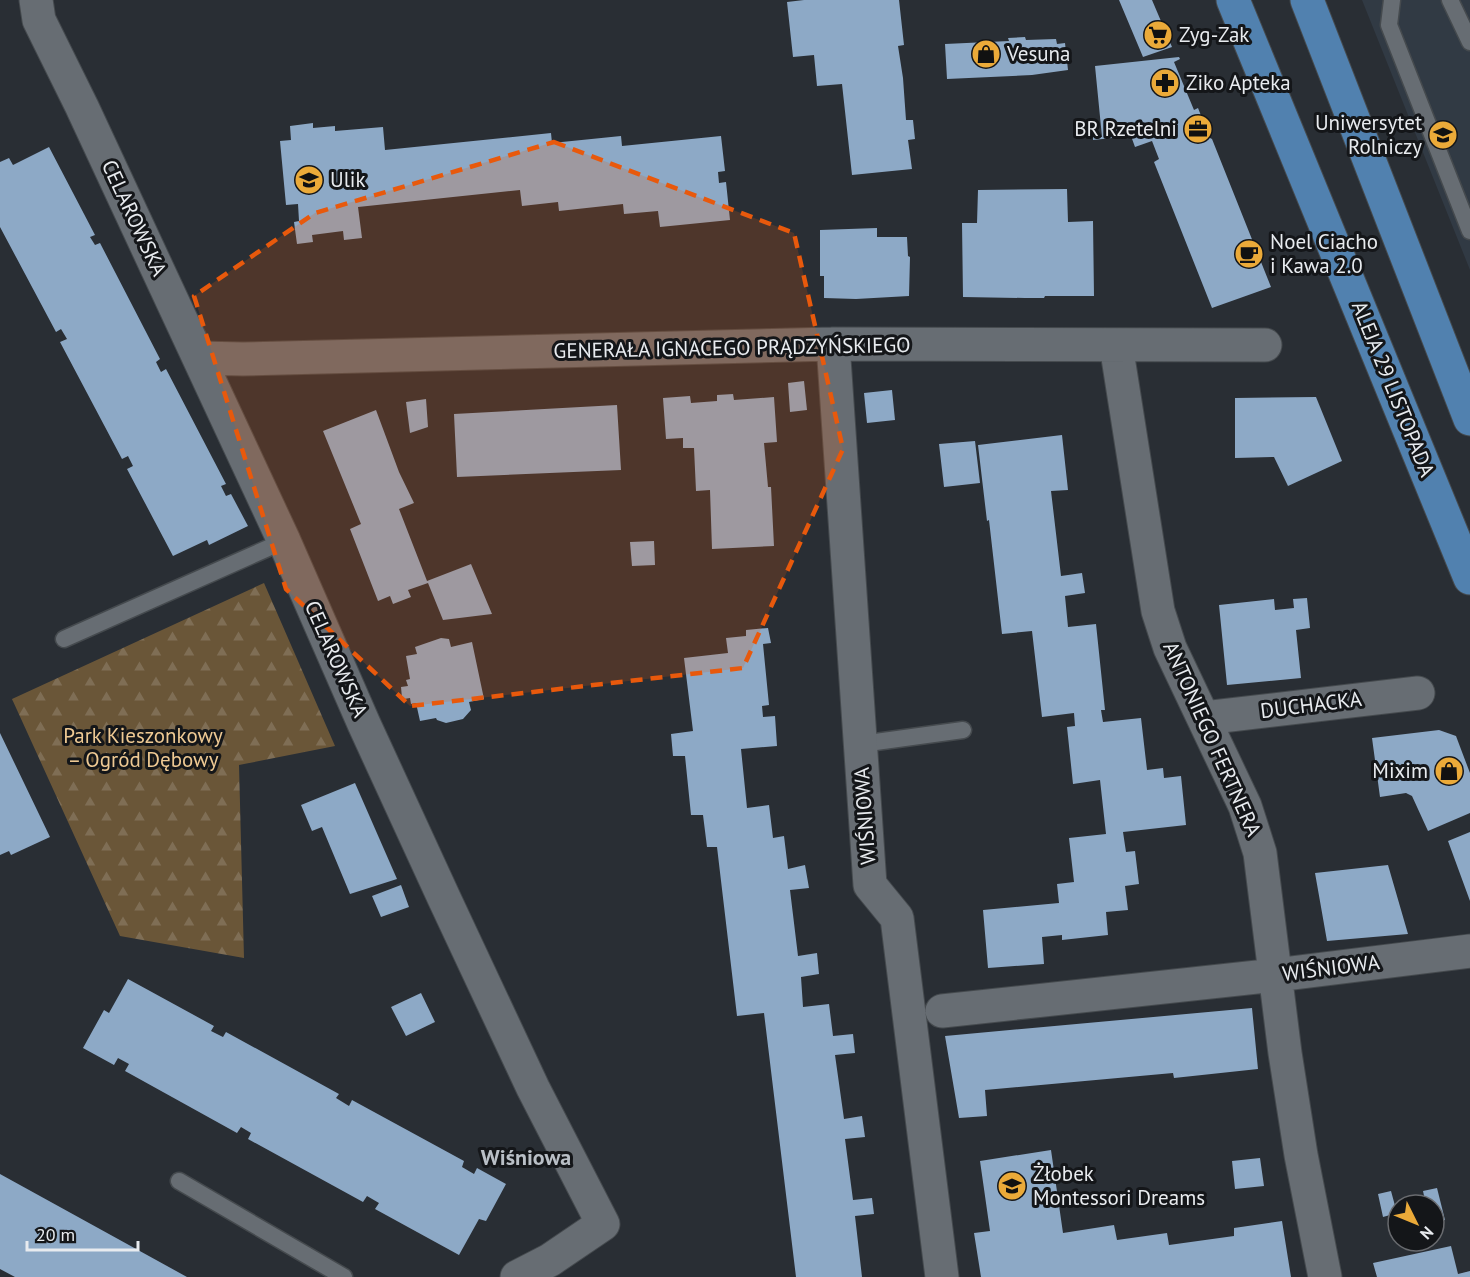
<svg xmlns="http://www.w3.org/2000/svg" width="1470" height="1277" font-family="'PT Sans',sans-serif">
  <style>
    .built { fill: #313a44 }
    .forest { fill: url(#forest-firs) }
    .building { fill: #8da9c6 }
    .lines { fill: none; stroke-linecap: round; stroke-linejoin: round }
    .service-casing { stroke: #454a4e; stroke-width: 19 }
    .minor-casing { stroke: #454a4e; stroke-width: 35 }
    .primary-casing { stroke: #454a4e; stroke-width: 35 }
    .service { stroke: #676d73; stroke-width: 16 }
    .minor { stroke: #676d73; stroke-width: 33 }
    .primary { stroke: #5181af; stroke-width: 33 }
    .marked { fill: #e8590c; fill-opacity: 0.2; stroke: #e8590c; stroke-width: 4.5; stroke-dasharray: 12 8; stroke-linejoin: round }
    .labels { text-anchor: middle; stroke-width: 6; stroke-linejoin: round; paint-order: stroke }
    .poi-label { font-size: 21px; fill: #e8ebef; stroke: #141619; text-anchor: start }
    .street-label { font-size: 21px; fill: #e8ebef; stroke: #141619 }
    .park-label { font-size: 21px; fill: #eec993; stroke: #141619 }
    .neighbourhood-label { font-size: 22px; font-weight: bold; fill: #b9bfc6; stroke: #141619 }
  </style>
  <defs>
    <pattern id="forest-firs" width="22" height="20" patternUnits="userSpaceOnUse" patternTransform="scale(1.5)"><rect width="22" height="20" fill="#6a5638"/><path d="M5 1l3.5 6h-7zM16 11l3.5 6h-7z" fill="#7f6e55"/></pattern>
  </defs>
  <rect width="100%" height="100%" fill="#292e34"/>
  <path class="built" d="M1362,0H1470V270Z"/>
  <path class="forest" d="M264,583L335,746L239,765L244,958L120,936L12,699Z"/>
  <path class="building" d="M804,0H899L904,45L898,46L903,78L906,120H913L915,139L908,140L912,169L852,175L842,84L817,86L814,55L793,57L787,2Z
    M1119,0H1152L1172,47L1143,57Z
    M1025,37L1026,40L1056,39L1057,44L1065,43L1068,70L1032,75L947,79L945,44L1009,41L1008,38Z
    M1179,57L1180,59L1174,62L1194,110L1198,108L1210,138L1212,139L1271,287L1212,308L1154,162L1159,159L1152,141L1135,147L1131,136L1093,140V137H1102L1095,66Z
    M313,123V128L335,126V131L383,127L385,150L551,133L552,143L621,136L622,146L721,136L725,171L718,172L719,183L726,182L730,220L660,227L658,211L624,214L623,204L559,211L558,202L522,206L520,190L358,207L362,238L344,240L343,231L312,235L313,242L297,244L294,222L299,221L298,204L286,205L280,141L291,140L290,126Z
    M49,147L95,235L90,237L95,245L100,243L160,359L156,362L161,372L166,369L226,484L221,486L226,496L231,494L248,526L209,545L207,540L173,556L127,469L133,466L128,456L122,459L60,342L67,339L61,329L56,332L0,227V162L9,158L13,165Z
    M1067,189L1068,222L1093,221L1094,296H1045L1044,298H1025L963,297L962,223H977L978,190Z
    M877,228V237H907L908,256L910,257L909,296L856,299L824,298V276H820V230Z
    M804,381L807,410L790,412L788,383Z
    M892,390L895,420L867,423L864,393Z
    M733,394L734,400L774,397L777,442L764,443L768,487H771L774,546L712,549L710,490L696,491L694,448H683V438L666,439L663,398L690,396L691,403L717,401V395Z
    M1316,397L1342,461L1288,486L1274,457L1235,458V398Z
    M426,399L428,427L410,433L406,402Z
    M617,405L621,470L457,477L454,414Z
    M376,410L399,472L414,503L399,509L427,581L471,564L492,614L443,620L428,583L408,590L411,597L393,604L390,596L378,601L350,529L361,524L323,431Z
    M1062,435L1068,490L1051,491L1061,576L1082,573L1085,593L1065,596L1068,627L1096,624L1105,710H1101L1103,722L1141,718L1147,770L1163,768L1164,778L1181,776L1186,825L1123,832L1126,852L1135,851L1139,884L1125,886L1128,910L1106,912L1108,935L1062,940V935L1042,937L1044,964L988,968L983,910L1059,903L1057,884L1074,882L1069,838L1106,834L1100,780L1073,784L1067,727L1075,726L1074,713L1042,717L1032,631L1002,634L989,520L987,521L978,445Z
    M975,441L980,483L944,487L939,444Z
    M654,541L655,565L632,566L630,542Z
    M1307,598L1310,628L1296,630L1301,678L1227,685L1219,605L1274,599L1275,610L1294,608L1293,599Z
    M768,628L771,643L763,644L769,705L762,706L763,717L775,716L777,746L741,749L747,808L769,805L773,838L784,836L788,869L805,865L809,888L790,890L798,956L817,953L819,974L801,977L803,1007L829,1004L833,1036L853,1034L855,1053L835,1055L844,1119L862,1116L865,1137L845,1139L853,1200L872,1198L874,1214L855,1216L862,1277H796L764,1013L737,1016L717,847H707L703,815H691L685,756H673L671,734L693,731L684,658L728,653L726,638L746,636V630Z
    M441,638L449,639L451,647L472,642L484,699L469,702L471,710L463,719L446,723L437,720L436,718L420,721L416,703L411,704L410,698L404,699L402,698L401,687L408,686L406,680L410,679L406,656L417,654L415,647Z
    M1439,730L1456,736L1462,752L1470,773V813L1428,831L1412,796L1406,793L1380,797L1372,738Z
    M0,733L50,837L11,855L9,851L0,855Z
    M355,783L397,879L350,894L322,827L312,831L301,805Z
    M1470,832V901L1448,841Z
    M1388,865L1408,934L1327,941L1315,873Z
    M401,885L409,907L381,917L372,896Z
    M128,979L214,1026L211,1031L223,1037L226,1032L339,1094L336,1098L349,1106L352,1100L464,1161L462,1167L474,1174L477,1168L506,1184L486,1221L479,1219L459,1255L375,1209L379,1203L367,1196L363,1202L248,1139L251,1133L241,1127L237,1133L125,1071L129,1064L118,1058L114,1065L83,1048L104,1010L109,1013Z
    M421,993L435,1022L406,1036L391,1007Z
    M1252,1008L1258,1069L1174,1078L1173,1073L985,1090L987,1116L959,1118L945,1036Z
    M1051,1150L1063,1233L1114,1225L1117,1240L1167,1233L1169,1245L1234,1236V1228L1282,1221L1291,1277H981L974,1233L990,1231L980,1161Z
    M1260,1158L1264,1186L1235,1189L1232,1161Z
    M0,1174L187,1277H15L0,1269Z
    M1437,1188L1445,1220L1434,1223V1205H1426L1423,1191Z
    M1391,1191L1397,1213L1383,1217L1378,1194Z
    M1451,1246L1458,1274L1470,1271V1277H1377L1373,1263Z"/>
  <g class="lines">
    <g class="service-casing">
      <path id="service" d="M1392,0L1389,25L1470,231
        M1450,0L1470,42
        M64,639L284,541
        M861,744L963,730
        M179,1181L344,1277"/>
    </g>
    <g class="minor-casing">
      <path id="minor" d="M36,0L39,20L82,107L284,541L364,724L444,898L533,1088L603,1224L550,1260L517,1277
        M833,344L870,885L897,918L942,1277
        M1116,345L1158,611L1170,648L1245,806L1260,853L1285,1053L1301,1155L1325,1277
        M199,358L243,359L833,344L1265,345
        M1204,718L1418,693
        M942,1011L1276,975L1470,951"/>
    </g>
    <g class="primary-casing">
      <path id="primary" d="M1233,0L1470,578
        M1307,0L1470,419"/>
    </g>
    <use href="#service" class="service"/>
    <use href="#minor" class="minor"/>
    <use href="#primary" class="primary"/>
  </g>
  <path class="marked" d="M554,142L794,233L843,449L743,668L410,706L286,589L194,296L315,213Z"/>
  <defs>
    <g id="supermarket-disc" transform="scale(1.5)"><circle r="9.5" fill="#ebaa39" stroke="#141619"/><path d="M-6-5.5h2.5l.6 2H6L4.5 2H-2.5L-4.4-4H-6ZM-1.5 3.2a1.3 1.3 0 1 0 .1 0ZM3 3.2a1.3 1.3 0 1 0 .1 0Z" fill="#111"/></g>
    <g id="shop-disc" transform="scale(1.5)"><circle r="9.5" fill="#ebaa39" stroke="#141619"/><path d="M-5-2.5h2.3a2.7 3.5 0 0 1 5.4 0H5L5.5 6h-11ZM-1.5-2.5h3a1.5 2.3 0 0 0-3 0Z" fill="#111"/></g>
    <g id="pharmacy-disc" transform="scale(1.5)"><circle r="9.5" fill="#ebaa39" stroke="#141619"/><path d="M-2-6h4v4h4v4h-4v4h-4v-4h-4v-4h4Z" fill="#111"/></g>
    <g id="office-disc" transform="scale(1.5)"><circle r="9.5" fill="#ebaa39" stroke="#141619"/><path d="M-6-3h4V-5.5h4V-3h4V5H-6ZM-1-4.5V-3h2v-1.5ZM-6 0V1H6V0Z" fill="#111"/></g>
    <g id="university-disc" transform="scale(1.5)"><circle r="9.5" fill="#ebaa39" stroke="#141619"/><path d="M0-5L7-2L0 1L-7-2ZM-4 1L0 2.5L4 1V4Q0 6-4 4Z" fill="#111"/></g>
    <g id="school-disc" transform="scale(1.5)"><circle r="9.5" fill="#ebaa39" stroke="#141619"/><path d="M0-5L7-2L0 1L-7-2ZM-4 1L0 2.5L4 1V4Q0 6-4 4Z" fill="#111"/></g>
    <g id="cafe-disc" transform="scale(1.5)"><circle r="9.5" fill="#ebaa39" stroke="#141619"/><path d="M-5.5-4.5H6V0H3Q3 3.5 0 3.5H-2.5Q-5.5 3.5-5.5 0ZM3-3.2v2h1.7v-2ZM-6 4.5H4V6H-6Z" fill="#111"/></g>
  </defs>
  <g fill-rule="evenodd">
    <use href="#supermarket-disc" x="1158" y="35"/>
    <use href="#shop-disc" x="986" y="54"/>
    <use href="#pharmacy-disc" x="1165" y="83"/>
    <use href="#office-disc" x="1198" y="129"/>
    <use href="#university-disc" x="1443" y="135"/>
    <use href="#school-disc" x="309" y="180"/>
    <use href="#cafe-disc" x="1249" y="254"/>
    <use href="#shop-disc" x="1449" y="771"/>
    <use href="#school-disc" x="1012" y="1186"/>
  </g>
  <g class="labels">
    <g class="poi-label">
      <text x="1179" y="42">Zyg-Zak</text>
      <text x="1007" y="61">Vesuna</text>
      <text x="1186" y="90">Ziko Apteka</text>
      <text x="1422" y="130" text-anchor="end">Uniwersytet<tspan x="1422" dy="24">Rolniczy</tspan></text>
      <text x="1177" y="136" text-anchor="end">BR Rzetelni</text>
      <text x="330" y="187">Ulik</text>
      <text x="1270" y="249">Noel Ciacho<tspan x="1270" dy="24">i Kawa 2.0</tspan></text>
      <text x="1428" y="778" text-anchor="end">Mixim</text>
      <text x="1033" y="1181">Żłobek<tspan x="1033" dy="24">Montessori Dreams</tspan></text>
    </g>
    <g class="street-label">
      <text transform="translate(134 218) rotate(65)" y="7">CELAROWSKA</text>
      <text transform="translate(732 348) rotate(-1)" y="7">GENERAŁA IGNACEGO PRĄDZYŃSKIEGO</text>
      <text transform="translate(1393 389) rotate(68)" y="7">ALEJA 29 LISTOPADA</text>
      <text transform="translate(336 659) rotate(66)" y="7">CELAROWSKA</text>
      <text transform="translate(1311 705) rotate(-7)" y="7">DUCHACKA</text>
      <text transform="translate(1212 739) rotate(66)" y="7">ANTONIEGO FERTNERA</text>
      <text transform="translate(865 816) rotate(-94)" y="7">WIŚNIOWA</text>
      <text transform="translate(1331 968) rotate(-7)" y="7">WIŚNIOWA</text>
    </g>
    <g class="park-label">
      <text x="143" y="743">Park Kieszonkowy<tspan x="143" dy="24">– Ogród Dębowy</tspan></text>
    </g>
    <g class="neighbourhood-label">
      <text x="526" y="1165">Wiśniowa</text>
    </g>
  </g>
  <g transform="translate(1416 1223) rotate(133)"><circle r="28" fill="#141619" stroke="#696b6f" stroke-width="1.5"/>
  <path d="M0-4.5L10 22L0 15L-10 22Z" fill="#ebaa39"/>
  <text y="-9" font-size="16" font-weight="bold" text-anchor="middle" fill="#e8ebef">N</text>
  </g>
  <path d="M27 1241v9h111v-9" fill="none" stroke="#e8ebef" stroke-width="3"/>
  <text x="36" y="1241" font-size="18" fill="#e8ebef" stroke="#141619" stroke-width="4.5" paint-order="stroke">20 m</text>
</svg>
